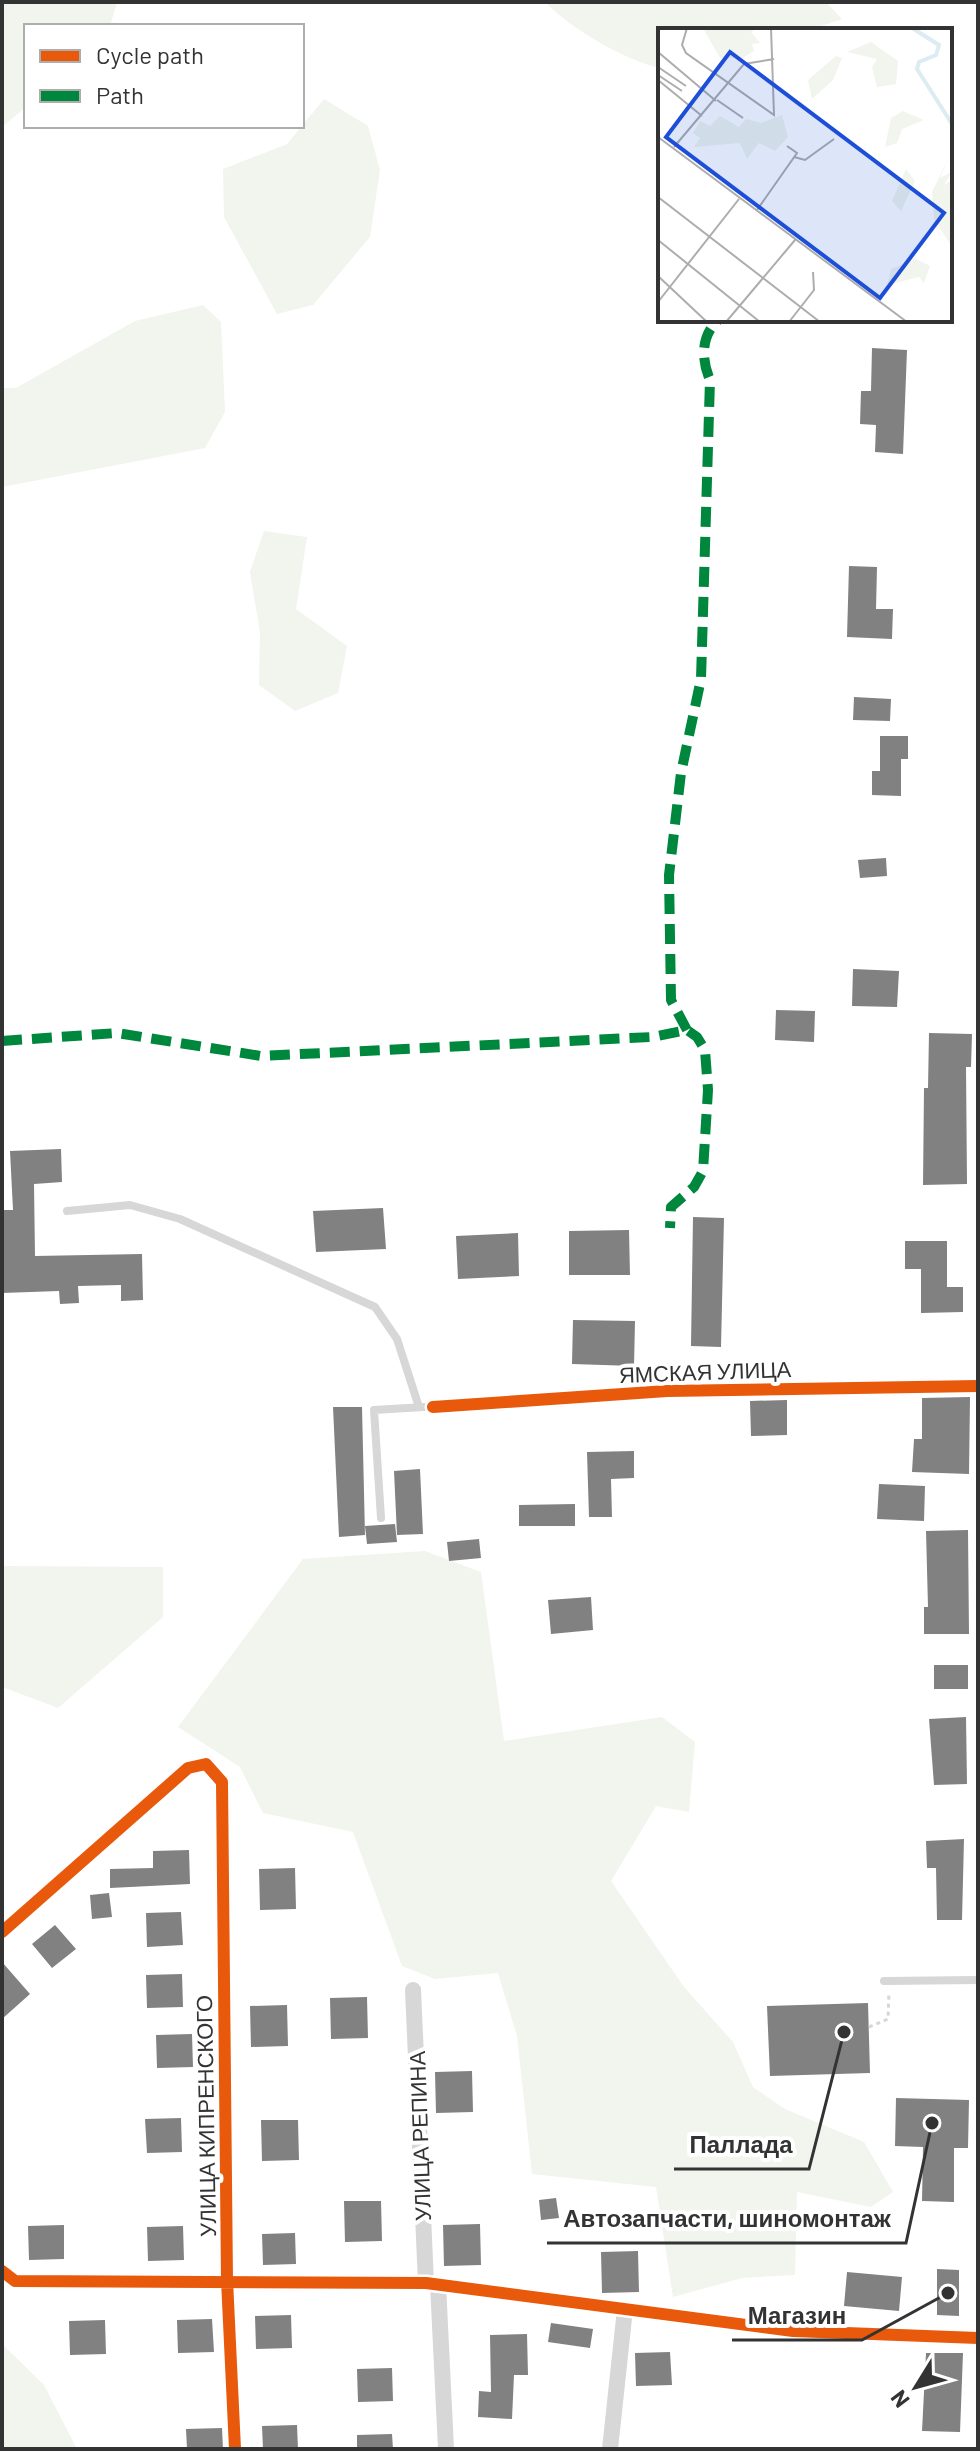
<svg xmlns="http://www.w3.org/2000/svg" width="980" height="2451" font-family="Barlow,sans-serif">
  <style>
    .green { fill: #f1f5ed }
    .building { fill: #818181 }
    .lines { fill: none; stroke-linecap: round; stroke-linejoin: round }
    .path { stroke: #d6d6d6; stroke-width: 3; stroke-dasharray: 4 4; stroke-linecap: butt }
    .service { stroke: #d7d7d7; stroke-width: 8 }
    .minor { stroke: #d7d7d7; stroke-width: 16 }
    .quiet { stroke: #00873e; stroke-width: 10; stroke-dasharray: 20 10; stroke-linecap: butt }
    .cycleway-casing { stroke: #fff; stroke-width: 17 }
    .cycleway { stroke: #e8590c; stroke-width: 12 }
    .labels { text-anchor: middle; stroke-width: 8; stroke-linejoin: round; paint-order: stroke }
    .street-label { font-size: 22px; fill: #333; stroke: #fff }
    .inset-river { fill: none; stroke: #ddebf3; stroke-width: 4 }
    .inset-road { fill: none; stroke: #adadad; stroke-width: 2 }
    .view { fill: #1d4ed8; fill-opacity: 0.15; stroke: #1d4ed8; stroke-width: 4 }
    .inset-edge { fill: none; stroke: #333; stroke-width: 4 }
    .leader { fill: none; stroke: #333; stroke-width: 3 }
    .callout-dot { fill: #333; stroke: #fff; stroke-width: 3 }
    .callout-label { font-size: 24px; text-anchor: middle; font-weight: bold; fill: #333; stroke: #fff; stroke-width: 8; stroke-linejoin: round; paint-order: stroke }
  </style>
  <rect width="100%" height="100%" fill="#fff"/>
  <path class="green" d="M2,2H117L110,26H26V107L2,127Z
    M545,2H826L842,19L809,30H660V68C624,60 570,28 545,2Z
    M324,99L368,126L380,170L370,237L313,305L277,314L224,217L223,169L287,144Z
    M203,305L221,322L225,412L205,448L2,487V388H16L135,321Z
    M264,531L307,537L296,609L347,646L338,693L295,711L259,685L260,632L250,572Z
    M425,1551L481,1572L504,1741L662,1717L695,1742L689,1812L656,1806L611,1881L684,1987L733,2042L753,2087L785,2109L864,2142L893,2192L871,2207L797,2192L795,2275L742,2278L673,2297L656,2187L532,2174L517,2036L498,1973L435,1979L402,1966L353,1832L263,1813L240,1767L178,1727L303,1559Z
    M2,1566L163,1567V1617L58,1708L2,1687Z
    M2,2344L44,2385L77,2449H2Z"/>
  <path class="building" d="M872,348L907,350L903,454L875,452L876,425L860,424L861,391H871Z
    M849,566L877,567L876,609H893L892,639L847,637Z
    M854,697L891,699L890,721L853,720Z
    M880,736H908V759H901V796L872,795V771H880Z
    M886,858L887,876L860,878L858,860Z
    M853,969L899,971L897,1007L852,1006Z
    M776,1010L815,1011L814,1042L775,1040Z
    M929,1033L972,1034L971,1067H966L967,1184L923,1185L924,1088H928Z
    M61,1149L62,1182L34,1184L35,1256L142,1254L143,1300L121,1301V1285L78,1286L79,1303L60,1304L59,1291L2,1293V1210H13L10,1151Z
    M383,1208L386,1249L316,1252L313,1211Z
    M693,1217L724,1218L721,1347L691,1346Z
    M629,1230L630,1275H569V1231Z
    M518,1233L519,1276L458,1279L456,1236Z
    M905,1241H947V1287H963V1312L921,1313V1269H905Z
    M573,1320L635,1321L634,1366L572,1364Z
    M970,1397L969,1474L912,1472L914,1439H922V1398Z
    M787,1400V1435L751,1436L750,1401Z
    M333,1407H362L365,1535L339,1537Z
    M634,1451V1478L611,1479L612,1517H589L587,1452Z
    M420,1469L423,1534L397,1535L394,1471Z
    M879,1484L925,1486L924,1521L877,1519Z
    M575,1504V1526H519V1505Z
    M395,1524L397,1542L367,1544L365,1526Z
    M968,1530L969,1634H924V1607H928L926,1531Z
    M479,1539L481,1558L449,1561L447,1542Z
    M591,1597L593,1630L551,1634L548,1600Z
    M934,1665H968V1689H934Z
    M966,1717L967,1784L934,1785L929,1719Z
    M964,1839L962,1920H937L936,1868H927L926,1841Z
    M189,1850L190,1884L110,1888V1869L153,1868V1851Z
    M295,1868L296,1909L260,1910L259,1869Z
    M109,1893L112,1917L92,1919L90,1895Z
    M181,1912L183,1945L147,1947L146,1913Z
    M55,1925L76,1949L52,1968L32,1944Z
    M2,1962L30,1994L2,2019Z
    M182,1974L183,2007L147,2008L146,1975Z
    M367,1997L368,2038L331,2039L330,1998Z
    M868,2003L870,2073L770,2076L767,2006Z
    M287,2005L288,2046L251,2047L250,2006Z
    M192,2034L193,2067L157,2068L156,2035Z
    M472,2071L473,2112L436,2113L435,2072Z
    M896,2098L969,2100L968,2148H954V2202L922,2201L923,2147L895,2146Z
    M181,2118L182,2152L147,2153L145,2119Z
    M261,2120H298L299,2160L262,2161Z
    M556,2198L559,2218L541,2220L539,2200Z
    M344,2201H381L382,2241L345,2242Z
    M480,2224L481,2265L444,2266L443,2225Z
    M64,2225V2259L29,2260L28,2226Z
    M183,2226L184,2260L148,2261L147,2227Z
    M295,2233L296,2264L263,2265L262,2234Z
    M638,2251L639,2292L602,2293L601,2252Z
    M937,2269L959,2270V2316L937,2315Z
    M847,2272L902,2277L899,2311L844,2306Z
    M291,2315L292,2348L256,2349L255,2316Z
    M212,2319L214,2352L178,2353L177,2320Z
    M105,2320L106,2354L70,2355L69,2321Z
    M551,2323L593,2329L590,2348L548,2342Z
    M527,2334L528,2375H514L512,2419L478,2417L479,2391L491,2392L490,2335Z
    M670,2352L672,2385L636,2386L635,2353Z
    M926,2353H963L960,2432L922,2431Z
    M392,2368L393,2401L358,2402L357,2369Z
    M297,2425L298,2449H263L262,2426Z
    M222,2428L223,2449H187L186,2429Z
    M392,2434L393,2449H357V2435Z"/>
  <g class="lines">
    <path class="path" d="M869,2027L888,2019L889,1992"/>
    <path class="service" d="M67,1211L130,1205L180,1219L375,1307L397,1339L419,1407
      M381,1518L374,1410L424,1407
      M884,1981L978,1980"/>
    <path class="minor" d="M433,1407L667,1391L978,1386
      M2,1932L188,1768L206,1764L222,1782L227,2280L235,2449
      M413,1990L426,2283
      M2,2271L15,2281L426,2283L793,2331L978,2338
      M438,2284L446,2449
      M610,2449L625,2309"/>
    <path class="quiet" d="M687,1030L671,1000L669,875L681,773L701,679L710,380C701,359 701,336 718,320
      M2,1041L117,1033L261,1056L652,1037L687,1030L697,1037L705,1050L708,1090L703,1171L694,1187L671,1207L670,1228"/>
    <g class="cycleway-casing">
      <path id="cycleway" d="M433,1407L667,1391L978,1386
        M2,1932L188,1768L206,1764L222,1782L227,2280L235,2449
        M2,2271L15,2281L426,2283L793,2331L978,2338"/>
    </g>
    <use href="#cycleway" class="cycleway"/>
  </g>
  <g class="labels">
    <g class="street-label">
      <text transform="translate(705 1372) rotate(-2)" y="8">ЯМСКАЯ УЛИЦА</text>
      <text transform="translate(206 2116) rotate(-91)" y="8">УЛИЦА КИПРЕНСКОГО</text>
      <text transform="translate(420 2136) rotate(-92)" y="8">УЛИЦА РЕПИНА</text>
    </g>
  </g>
  <g transform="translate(658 28)">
    <rect width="294" height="294" fill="#fff"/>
    <path d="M45,0H99L93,4L102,15L94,16L96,23L85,30H62ZM213,14L240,33L238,56L219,59L214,39L219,31L189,24ZM178,28L184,30L175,52L154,71L150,52ZM245,83L266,92L244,101L239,115L227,119L233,90ZM124,87L130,109L117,123L101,115L89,131L82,115L36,119L42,110L35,105L42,93L52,98L62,88L81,99L88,91L103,95ZM291,129L282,150L294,144L286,157L294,152V219L276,191L274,164ZM248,141L257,153L243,183L234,173ZM258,231L272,238L266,255L261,249L229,257L233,241Z" fill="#f1f5ed"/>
    <path class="inset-river" d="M254,0L281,17L278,27L261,34L259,41L294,96"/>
    <path class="inset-road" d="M29,0L24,17L28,25L116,87L113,0M0,24L58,73M0,39L28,58M0,47L24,63M0,52L44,88M59,72L85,90M0,109L249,294M16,119L86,36L116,31M136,129L147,132L176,111M0,169L162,294M99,182L139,125L129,118M0,212L102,294M0,248L49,294M0,274L81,171M68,294L137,212M131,294L156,262L155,244"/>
    <path class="view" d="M72,24L286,185L222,270L8,109Z"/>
    <rect width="294" height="294" class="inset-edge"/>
  </g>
  <path class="leader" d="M844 2032L809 2169H674M932 2123L906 2243H547M948 2293L862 2340H732"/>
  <g class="callout-dot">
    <circle cx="844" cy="2032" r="8"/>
    <circle cx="932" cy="2123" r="8"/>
    <circle cx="948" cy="2293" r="8"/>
  </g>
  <g class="callout-label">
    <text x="741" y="2153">Паллада</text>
    <text x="727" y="2227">Автозапчасти, шиномонтаж</text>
    <text x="797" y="2324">Магазин</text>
  </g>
  <rect width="980" height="2451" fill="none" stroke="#333333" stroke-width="8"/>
  <rect x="24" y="24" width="280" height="104" fill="#ffffff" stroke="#adadad" stroke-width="2"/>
  <rect x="40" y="50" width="40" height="12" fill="#e8590c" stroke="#adadad" stroke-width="2"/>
  <text x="96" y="64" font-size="24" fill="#333333">Cycle path</text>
  <rect x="40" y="90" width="40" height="12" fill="#00873e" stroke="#adadad" stroke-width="2"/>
  <text x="96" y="104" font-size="24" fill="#333333">Path</text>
  <g transform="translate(916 2387) rotate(233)" stroke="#ffffff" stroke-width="6" paint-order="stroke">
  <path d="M0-6L14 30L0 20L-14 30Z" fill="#333333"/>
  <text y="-12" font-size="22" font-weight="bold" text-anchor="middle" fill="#333333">N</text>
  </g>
</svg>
